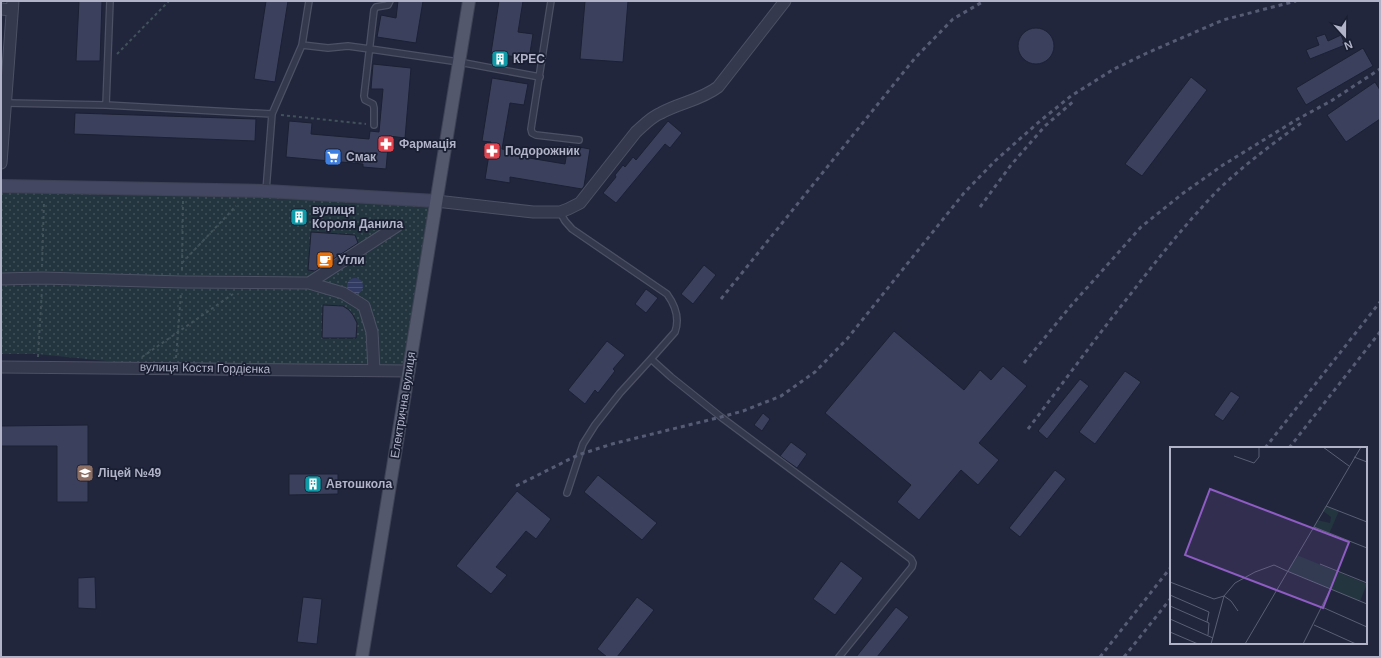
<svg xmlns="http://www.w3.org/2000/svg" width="1381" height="658" font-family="Arial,sans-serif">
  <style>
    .park { fill: url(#park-dots) }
    .water { fill: url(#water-rules) }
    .building { fill: #3b405c; stroke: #1c2034 }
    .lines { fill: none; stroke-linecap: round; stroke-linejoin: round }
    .lane-casing { stroke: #4d5165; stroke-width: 8 }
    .street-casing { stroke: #4d5165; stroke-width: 13 }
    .secondary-casing { stroke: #3e4256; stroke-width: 14 }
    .primary-casing { stroke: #3e4256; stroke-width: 14 }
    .path { stroke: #41525b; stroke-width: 2; stroke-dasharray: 3 3; stroke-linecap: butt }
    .lane { stroke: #35394d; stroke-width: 5.5 }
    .street { stroke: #35394d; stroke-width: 11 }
    .secondary { stroke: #434761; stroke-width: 12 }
    .primary { stroke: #53586d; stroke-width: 12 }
    .rail { stroke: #575c75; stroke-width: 3; stroke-dasharray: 4 4; stroke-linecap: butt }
    .labels { text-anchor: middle; stroke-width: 3.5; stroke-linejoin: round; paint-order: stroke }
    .poi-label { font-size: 12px; font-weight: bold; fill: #b1b4c9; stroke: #1a1e32; text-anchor: start }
    .street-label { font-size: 12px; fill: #b1b4c9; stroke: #1a1e32 }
    .inset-road { fill: none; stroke: #5b5f75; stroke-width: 1 }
    .view { fill: #8e5cc2; fill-opacity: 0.15; stroke: #8e5cc2; stroke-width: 2 }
    .inset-edge { fill: none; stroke: #b1b4c9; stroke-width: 2 }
  </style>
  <defs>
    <pattern id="park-dots" width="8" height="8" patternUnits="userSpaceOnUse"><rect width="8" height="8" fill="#23353e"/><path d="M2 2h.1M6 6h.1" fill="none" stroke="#415059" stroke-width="1.8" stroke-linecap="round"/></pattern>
    <pattern id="water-rules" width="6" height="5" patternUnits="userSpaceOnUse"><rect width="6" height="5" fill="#323b64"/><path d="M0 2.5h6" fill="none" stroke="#4d5579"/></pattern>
  </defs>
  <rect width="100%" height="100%" fill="#21263d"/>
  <path class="park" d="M1,186L436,201L409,371L176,368L37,354H1Z"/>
  <path class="water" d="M347 286a8 8 0 1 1 16 0a8 8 0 1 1-16 0Z"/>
  <path class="building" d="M79,1H102L100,61H76Z
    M266,1H288L275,82L254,79Z
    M398,1H423L416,43L377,37L381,15L396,18Z
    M499,1H523L518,32L533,34L529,59L491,53Z
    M585,1H628L623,62L580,59Z
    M1018 46a18 18 0 1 1 36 0a18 18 0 1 1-36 0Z
    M1325,34L1328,41L1341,35L1345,45L1310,59L1306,50L1319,45L1316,37Z
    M1363,48L1373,66L1306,105L1296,88Z
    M373,64L411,68L405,138L389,136L386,169L363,167V164L286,157L289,121L312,123L311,134L369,139L370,131L379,132L383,89H371Z
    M1191,77L1207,90L1142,176L1125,164Z
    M492,78L528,84L524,105L510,103L502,149L512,151L511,155L565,164L568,145L590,149L584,186L582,189L510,177V183L485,179L491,142L482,141Z
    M1375,82L1380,90V119L1346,142L1327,115Z
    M75,113L256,119L255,141L74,134Z
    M668,121L682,133L670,148L665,144L616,203L603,193L616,177L615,175L623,165L625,167L633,157L636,160Z
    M311,232L355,235L358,243L315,271L308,270Z
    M704,265L716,275L693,304L681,294Z
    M646,289L658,298L646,313L635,304Z
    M323,305L343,306L349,310L353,315L357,323L356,338H322Z
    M894,331L964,390L980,370L991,380L1003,366L1027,386L979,443L999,460L978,485L961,470L919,520L897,502L911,485L825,413Z
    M607,341L625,355L613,369L615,371L598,393L595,390L585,404L568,390Z
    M1125,371L1141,382L1095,444L1079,432Z
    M1080,379L1089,386L1047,439L1038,431Z
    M1231,391L1240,397L1223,421L1214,415Z
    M763,413L770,419L762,431L754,425Z
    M88,425V502H57V446H1V426Z
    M791,442L807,454L797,468L780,456Z
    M1055,470L1066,479L1020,537L1009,528Z
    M289,474H338V494L289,495Z
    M598,475L657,523L642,540L584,492Z
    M517,491L551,519L536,539L526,531L496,567L507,575L491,594L456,566Z
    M841,561L863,578L835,615L813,599Z
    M95,577L96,609L78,608V578Z
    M303,597L322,599L317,644L297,642Z
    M637,597L654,610L617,657H607L597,649Z
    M896,607L909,617L877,657H856Z"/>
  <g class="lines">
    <g class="lane-casing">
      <path id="lane" d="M110,1L106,105L272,114L266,191
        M309,1L302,45L328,48L348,46L370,49L459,62L540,77
        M551,1L531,129L532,133L536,135L579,140
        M6,103L106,105
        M272,114L302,45
        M374,125V108L373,104L365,100L364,96L374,10L376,7L388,5L390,1
        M560,212L565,221L572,229L667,294C675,305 680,318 675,332L651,359L671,377L721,417L911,559L913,563L912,567L839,657
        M567,493L583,444L595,425L620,393L651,359"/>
    </g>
    <g class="street-casing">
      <path id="street" d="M1,9L12,10
        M1,163L13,1
        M436,201L533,212H560L568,209L580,203L636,132C644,125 651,117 661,113C679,103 701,100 718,87L785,1
        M1,279L42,278L182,282L309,283L397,226
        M309,283L343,293L364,306L372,332L374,370
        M1,367L409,371"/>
    </g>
    <g class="secondary-casing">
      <path id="secondary" d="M1,186L266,191L436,201"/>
    </g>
    <g class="primary-casing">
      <path id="primary" d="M362,657L469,1"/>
    </g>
    <path class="path" d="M117,54L169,1
      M281,115L366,124
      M182,263L236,206
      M42,267L44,202
      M182,270L183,201
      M38,357L42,289
      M142,357L233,294
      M176,358L181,293"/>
    <use href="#lane" class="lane"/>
    <use href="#street" class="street"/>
    <use href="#secondary" class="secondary"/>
    <use href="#primary" class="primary"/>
    <path class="rail" d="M980,207L1011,165L1045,126L1075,100
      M721,299L915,58L953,19L984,1
      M1024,363L1069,308L1141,227L1182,194L1223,165L1296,120L1331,101L1380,69
      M1028,429C1063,383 1097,336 1133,291C1160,256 1188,221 1219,189C1245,164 1275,142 1304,121
      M1265,448L1380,302
      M1289,448L1380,332
      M516,486L578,455L612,444L721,417L743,411L781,396L815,372L847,339L964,193L995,161L1040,121L1071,96L1114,69L1147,53L1223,20L1296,1
      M1100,657L1171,567
      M1124,657L1171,598"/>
  </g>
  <defs>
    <g id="building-square" transform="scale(0.9)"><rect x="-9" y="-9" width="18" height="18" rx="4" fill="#0f9aa8" stroke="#1a1e32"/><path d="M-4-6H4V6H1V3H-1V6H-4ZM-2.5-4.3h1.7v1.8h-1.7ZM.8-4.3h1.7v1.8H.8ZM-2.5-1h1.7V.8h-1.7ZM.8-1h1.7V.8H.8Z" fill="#fff"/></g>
    <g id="pharmacy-square" transform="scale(0.9)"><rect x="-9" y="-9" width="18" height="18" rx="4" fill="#e0444e" stroke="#1a1e32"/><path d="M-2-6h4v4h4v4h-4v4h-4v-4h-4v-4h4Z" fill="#fff"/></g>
    <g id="supermarket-square" transform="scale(0.9)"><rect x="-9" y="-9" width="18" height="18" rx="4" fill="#3f7fe0" stroke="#1a1e32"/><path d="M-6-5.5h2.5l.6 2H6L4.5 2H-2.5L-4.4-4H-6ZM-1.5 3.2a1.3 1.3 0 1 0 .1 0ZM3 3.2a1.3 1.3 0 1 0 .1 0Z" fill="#fff"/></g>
    <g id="cafe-square" transform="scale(0.9)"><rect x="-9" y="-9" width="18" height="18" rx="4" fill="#e8710a" stroke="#1a1e32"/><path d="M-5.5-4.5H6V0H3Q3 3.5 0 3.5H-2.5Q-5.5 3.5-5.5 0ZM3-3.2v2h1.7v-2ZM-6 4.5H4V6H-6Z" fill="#fff"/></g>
    <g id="school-square" transform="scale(0.9)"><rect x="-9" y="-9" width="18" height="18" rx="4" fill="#8d6e63" stroke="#1a1e32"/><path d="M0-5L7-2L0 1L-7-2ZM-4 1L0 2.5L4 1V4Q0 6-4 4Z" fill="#fff"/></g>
  </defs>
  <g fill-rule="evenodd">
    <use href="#building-square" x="500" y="59"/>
    <use href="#pharmacy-square" x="386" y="144"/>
    <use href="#pharmacy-square" x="492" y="151"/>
    <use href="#supermarket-square" x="333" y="157"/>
    <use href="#building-square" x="299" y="217"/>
    <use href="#cafe-square" x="325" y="260"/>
    <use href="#school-square" x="85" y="473"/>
    <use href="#building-square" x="313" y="484"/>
  </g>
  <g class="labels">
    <g class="poi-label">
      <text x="513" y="63">КРЕС</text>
      <text x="399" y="148">Фармація</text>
      <text x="505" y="155">Подорожник</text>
      <text x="346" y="161">Смак</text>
      <text x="312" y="214">вулиця<tspan x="312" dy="14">Короля Данила</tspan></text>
      <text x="338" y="264">Угли</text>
      <text x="98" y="477">Ліцей №49</text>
      <text x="326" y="488">Автошкола</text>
    </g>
    <g class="street-label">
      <text transform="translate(205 368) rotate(1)" y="4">вулиця Костя Гордієнка</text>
      <text transform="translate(403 405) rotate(-81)" y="4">Електрична вулиця</text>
    </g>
  </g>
  <g transform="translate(1170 447)">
    <rect width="197" height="197" fill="#21263d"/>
    <path d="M155,59L169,64L159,87L143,80L147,73L160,76L161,70L153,64Z" fill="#23353e"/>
    <path d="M127,108L197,137L190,154L117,124Z" fill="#23353e"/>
    <path class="inset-road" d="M153,0L179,19M64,9L84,16L89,10V0M184,10L197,15M156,59L197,75M144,80L197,101M150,117L197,136M117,124L197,157M0,135L44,152L54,149L65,136L85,125L104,118L117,124M0,148L39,165L37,175M54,149L61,154L68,164M0,159L39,176L38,188M152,160L197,180M0,172L43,191M144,178L186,197M0,185L28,197M41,197L54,149M75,197L191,0M133,197L160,143"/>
    <path class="view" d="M40,42L179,95L153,161L15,108Z"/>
    <rect width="197" height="197" class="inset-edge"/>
  </g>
  <rect width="1381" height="658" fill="none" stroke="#b1b4c9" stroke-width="4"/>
  <g transform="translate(1345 36) rotate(159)" stroke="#1a1e32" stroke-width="3" paint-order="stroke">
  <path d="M0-3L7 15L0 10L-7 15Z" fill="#b1b4c9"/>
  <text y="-6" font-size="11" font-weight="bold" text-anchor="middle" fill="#b1b4c9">N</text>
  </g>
</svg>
